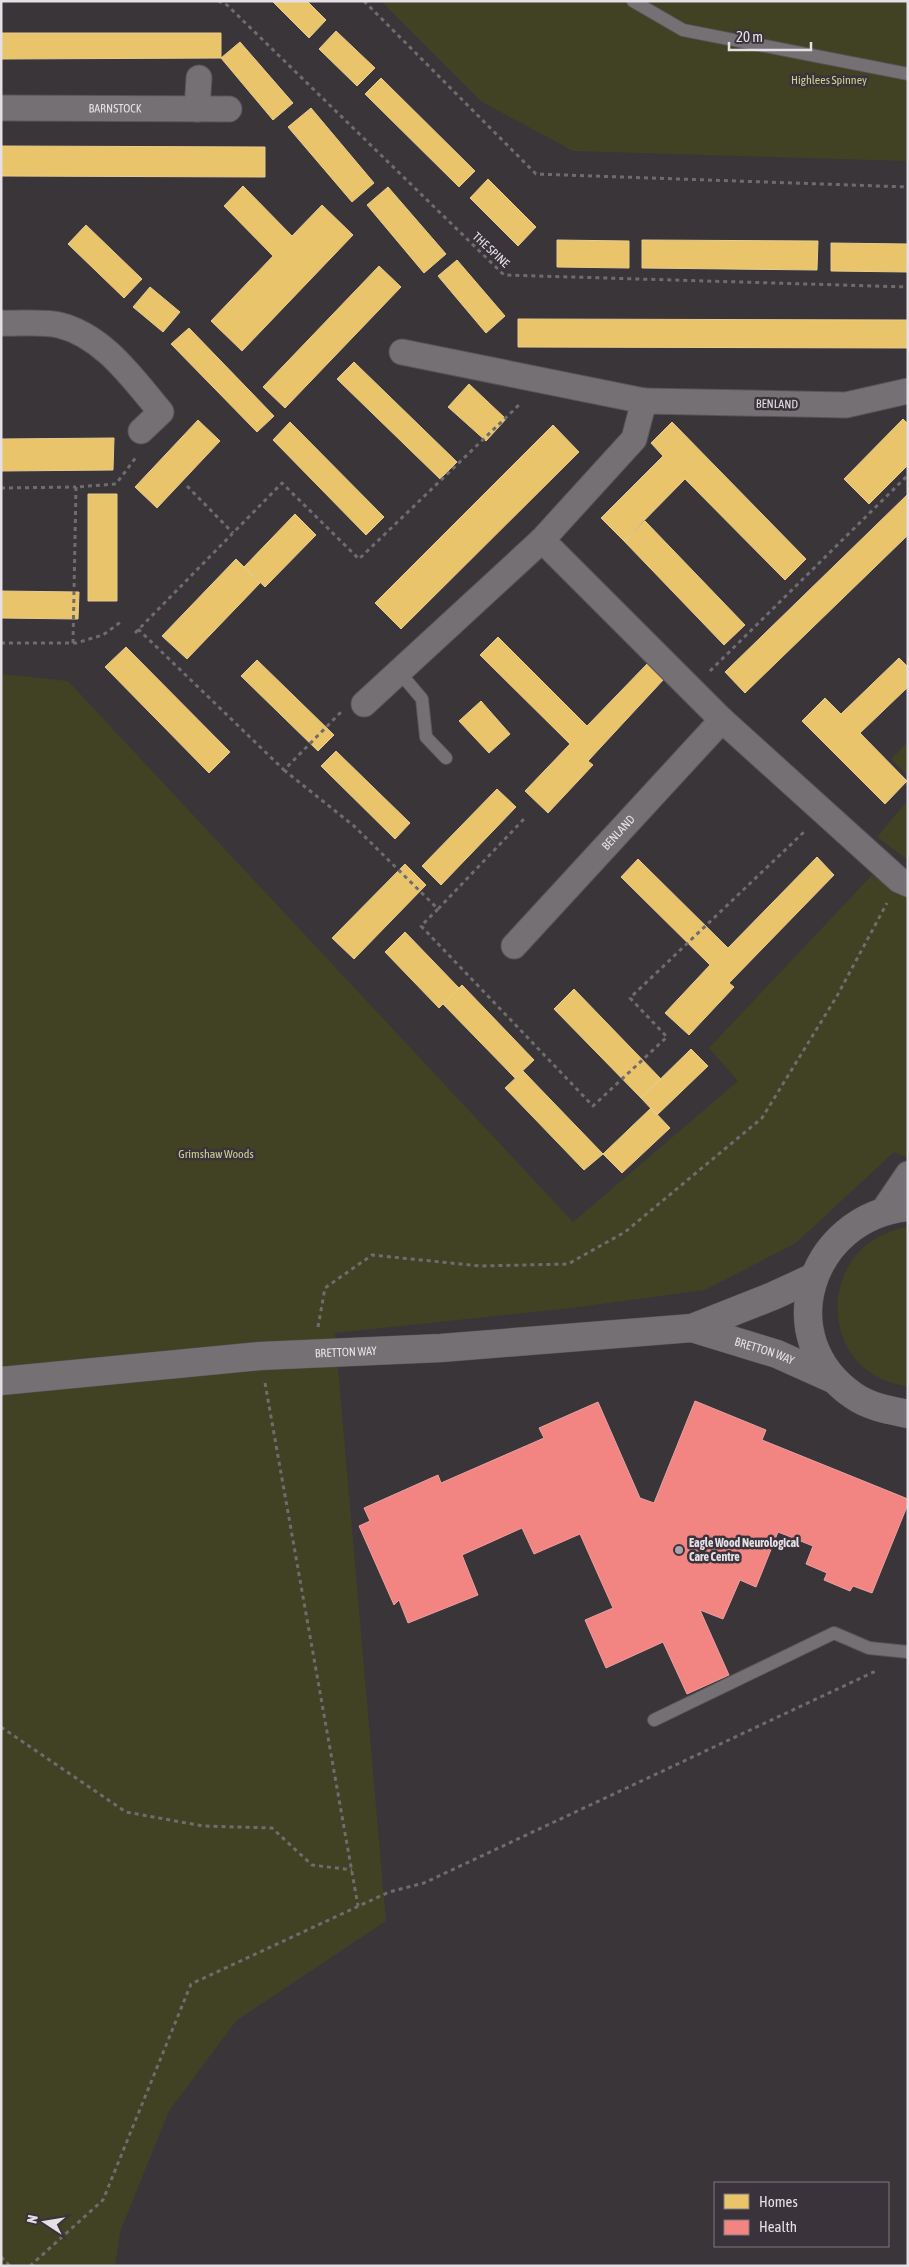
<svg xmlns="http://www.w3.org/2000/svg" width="909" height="2267" font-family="'Asap Condensed',sans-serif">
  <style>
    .green { fill: #404223 }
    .homes { fill: #e9c46a; stroke: #e8cc8f }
    .health { fill: #f28482; stroke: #eea0a0 }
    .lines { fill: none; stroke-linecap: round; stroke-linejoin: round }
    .service-casing { stroke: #585458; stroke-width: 14 }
    .minor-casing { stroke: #585458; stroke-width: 27 }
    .tertiary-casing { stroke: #585458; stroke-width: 29 }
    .path { stroke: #6f6c6f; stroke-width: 3; stroke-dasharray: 4 4; stroke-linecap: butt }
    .service { stroke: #747074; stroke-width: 12 }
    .minor { stroke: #747074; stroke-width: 25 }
    .tertiary { stroke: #747074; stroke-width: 28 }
    .poi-dot { fill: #a9a4a9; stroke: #3a333b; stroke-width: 2 }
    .labels { text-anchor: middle; stroke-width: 5; stroke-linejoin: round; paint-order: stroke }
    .park-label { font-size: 12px; fill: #cdd38e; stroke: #3a333b }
    .street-label { font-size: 12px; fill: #e5e0e5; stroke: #3a333b }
    .poi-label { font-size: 12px; font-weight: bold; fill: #e5e0e5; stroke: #3a333b; text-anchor: start }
  </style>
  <rect width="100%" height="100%" fill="#393539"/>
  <path class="green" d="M381,1H908V161L573,151L482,102Z
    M2,674L68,681L573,1222L738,1081L709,1048L872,875L908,896V1158L894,1152L796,1243L705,1290L571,1308L335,1333L386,1921L236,2021L169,2111L120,2232L115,2266H1Z
    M908,742V776L891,759Z
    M908,800V860L877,837Z
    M908,1227V1386C815,1376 813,1242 908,1227Z"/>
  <path class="homes" d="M272,1H307L326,20L309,38Z
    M336,31L375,68L357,86L319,49Z
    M1,33H221V58L1,59Z
    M240,42L293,103L273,120L221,58Z
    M381,78L475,171L459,187L365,94Z
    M311,108L374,183L352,202L288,127Z
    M1,146L265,147V177L1,176Z
    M488,179L536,227L518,246L470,198Z
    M243,186L292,236L322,205L353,235L242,351L211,321L273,256L224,206Z
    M388,187L446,254L424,273L367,205Z
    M86,225L142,279L124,298L68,244Z
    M557,240L629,241V268L557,267Z
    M642,240L818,241L817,270L642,268Z
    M831,243L908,244V272L831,271Z
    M457,260L505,316L486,333L438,276Z
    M379,266L401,287L285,408L263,387Z
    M150,287L180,312L163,332L133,307Z
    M518,319L908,320V348L518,347Z
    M189,328L274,416L257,432L171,344Z
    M354,362L457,462L440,479L337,379Z
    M469,384L506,419L486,441L448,407Z
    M903,419L908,424V465L869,504L844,479Z
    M198,420L220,441L157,508L135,487Z
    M290,422L384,517L366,535L273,440Z
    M672,422L806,559L785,580L685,479L624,541L601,518L663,456L651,443Z
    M553,425L579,452L401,629L375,603Z
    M114,438L113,470L1,471V439Z
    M88,494H117V601H88Z
    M908,494V535L745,693L725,672Z
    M295,514L316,535L265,587L244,567Z
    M645,521L745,625L724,645L624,541Z
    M236,559L260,583L187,659L162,636Z
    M1,591L79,592L78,619L1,618Z
    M498,637L587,726L648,663L664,679L588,761L593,765L548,813L525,791L570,744L480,655Z
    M126,647L230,752L209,773L105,667Z
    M899,658L908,667V687L860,733L907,781L885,804L802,721L825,698L841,714Z
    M257,660L334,735L318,751L241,676Z
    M481,701L510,734L489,753L459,721Z
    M336,751L410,823L395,839L321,766Z
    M497,789L516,807L441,885L422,866Z
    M817,857L834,875L729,983L734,987L689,1035L665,1013L710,965L621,877L638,859L728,948Z
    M405,864L426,885L354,959L332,938Z
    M405,932L459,988L439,1008L385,952Z
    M462,985L534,1060L515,1078L443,1004Z
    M574,989L661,1079L641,1098L554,1009Z
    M691,1049L708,1066L657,1115L641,1098Z
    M523,1071L603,1154L584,1170L505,1088Z
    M651,1108L670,1128L622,1173L603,1154Z"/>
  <path class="health" d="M695,1401L766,1430L762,1440L908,1499V1504L872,1593L853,1586L850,1591L824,1580L827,1573L806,1564L813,1546L778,1532L756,1587L740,1580L723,1619L700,1610L729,1675L687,1694L663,1642L606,1668L585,1620L613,1608L580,1534L534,1554L522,1528L462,1555L478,1595L408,1623L399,1600L394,1605L359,1526L370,1521L364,1508L438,1475L441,1483L544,1438L539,1428L598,1402L640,1498L654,1503Z"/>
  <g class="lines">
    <g class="service-casing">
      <path id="service" d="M633,1L683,30L908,74
        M400,673L422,699L426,737L446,758
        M654,1720L834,1633L869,1648L908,1652"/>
    </g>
    <g class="minor-casing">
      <g id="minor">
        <path id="s1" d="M1,108L229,109"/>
        <path d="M197,109L199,78"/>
        <path d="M1,323C19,324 42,321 59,325C104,336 133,379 161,412L141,431"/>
        <path d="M402,352L644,401"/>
        <path d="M908,391L846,405L644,401L634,439L542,540L722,720L899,880L908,884"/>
        <path d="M364,704L542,540"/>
        <path id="s2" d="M514,946L722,720"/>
        <path d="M883,1211L908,1174"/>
      </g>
    </g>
    <g class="tertiary-casing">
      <g id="tertiary">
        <path d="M908,1207C809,1217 770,1339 854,1396C870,1407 889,1410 908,1414"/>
        <path id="s3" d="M692,1328L777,1354L835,1380"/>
        <path id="s4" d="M1,1381L260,1356L441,1348L692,1328L773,1296L814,1277"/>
      </g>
    </g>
    <path class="path" d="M218,1L227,5L504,275L908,287
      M364,1L536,174L908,187
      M187,486L233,533
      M1,488L76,487
      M138,629L284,770L341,712
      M135,633L282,483L359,559L520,404
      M1,643H76L103,635L122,621
      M73,643L76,487L116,484L137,456
      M710,671L908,475
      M284,770L354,826L438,909L524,819
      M438,909L421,926L593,1106L667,1037L630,998L806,830
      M318,1327L325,1288L372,1255L480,1266L568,1264L625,1232L762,1118L837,996L887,903
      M265,1383L358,1906
      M1,1727L126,1812L203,1826L272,1828L312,1865L352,1870
      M1,2257L10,2266
      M30,2266L103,2200L191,1984L389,1892L424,1883L878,1670"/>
    <use href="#service" class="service"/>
    <use href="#minor" class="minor"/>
    <use href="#tertiary" class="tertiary"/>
  </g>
  <circle class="poi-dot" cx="679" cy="1550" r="5"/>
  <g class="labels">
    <g class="park-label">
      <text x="829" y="84">Highlees Spinney</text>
      <text x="216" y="1158">Grimshaw Woods</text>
    </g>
    <g class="street-label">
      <text dy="4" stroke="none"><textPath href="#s1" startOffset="114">BARNSTOCK</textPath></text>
      <text transform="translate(491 250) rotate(43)" y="4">THE SPINE</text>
      <text transform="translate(777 404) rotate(1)" y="4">BENLAND</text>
      <text dy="4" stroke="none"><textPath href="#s2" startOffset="154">BENLAND</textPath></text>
      <text dy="4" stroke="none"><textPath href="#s3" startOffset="76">BRETTON WAY</textPath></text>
      <text dy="4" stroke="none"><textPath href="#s4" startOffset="346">BRETTON WAY</textPath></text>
    </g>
    <g class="poi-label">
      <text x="689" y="1547">Eagle Wood Neurological<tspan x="689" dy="14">Care Centre</tspan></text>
    </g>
  </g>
  <rect width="909" height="2267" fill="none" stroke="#e5e0e5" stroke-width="5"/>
  <rect x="714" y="2182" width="175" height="65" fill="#3a333b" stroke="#7e787f"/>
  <rect x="724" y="2194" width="25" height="15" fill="#e9c46a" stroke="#7e787f"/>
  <text x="759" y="2207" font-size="15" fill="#e5e0e5">Homes</text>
  <rect x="724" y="2220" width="25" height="15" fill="#f28482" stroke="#7e787f"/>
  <text x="759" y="2232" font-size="15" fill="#e5e0e5">Health</text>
  <g transform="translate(45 2222) rotate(282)" stroke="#3a333b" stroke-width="4" paint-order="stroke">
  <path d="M0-4L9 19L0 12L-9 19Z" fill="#e5e0e5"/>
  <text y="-8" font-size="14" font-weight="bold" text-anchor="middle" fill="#e5e0e5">N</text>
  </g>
  <path d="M729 42v8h82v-8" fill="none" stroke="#e5e0e5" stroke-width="2.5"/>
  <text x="736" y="42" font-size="15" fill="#e5e0e5" stroke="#3a333b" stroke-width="4" paint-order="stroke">20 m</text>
</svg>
